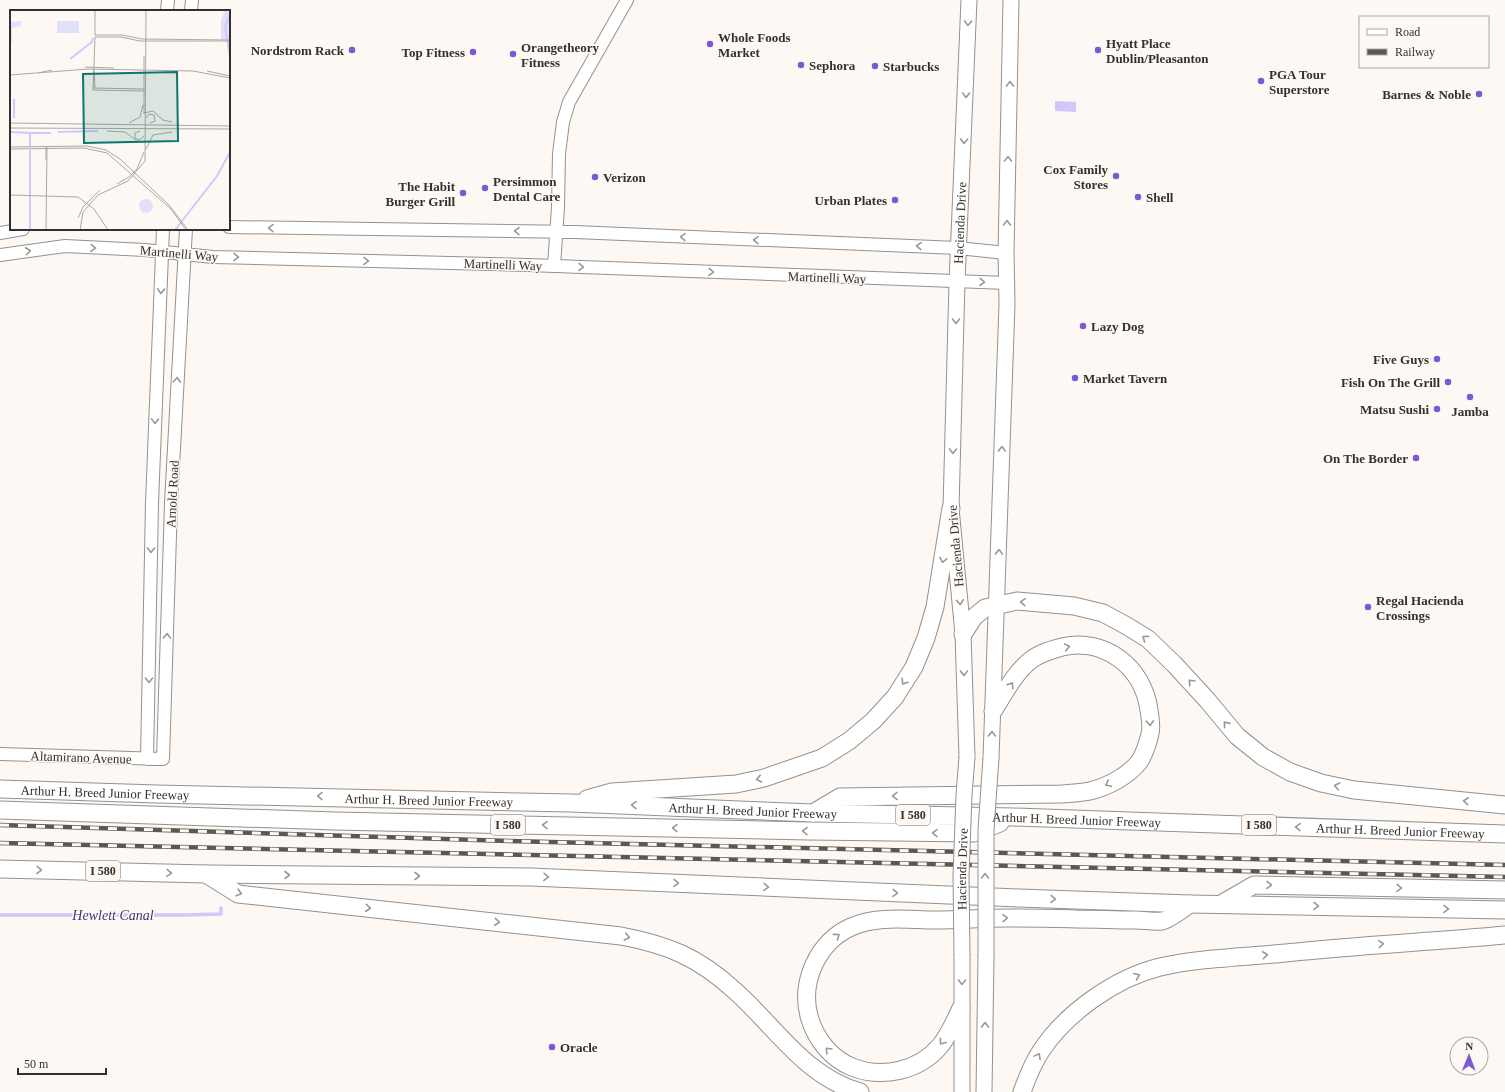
<svg xmlns="http://www.w3.org/2000/svg" width="1505" height="1092" font-family="Georgia,serif">
  <style>
    .water { fill: #d0c8fd }
    .lines { fill: none; stroke-linecap: round; stroke-linejoin: round }
    .stream { stroke: #d0c8fd; stroke-width: 3.5 }
    .minor-casing { stroke: #95918c; stroke-width: 14 }
    .major-casing { stroke: #95918c; stroke-width: 17 }
    .highway-casing { stroke: #95918c; stroke-width: 19 }
    .minor { stroke: #fff; stroke-width: 12 }
    .major { stroke: #fff; stroke-width: 15 }
    .highway { stroke: #fff; stroke-width: 17 }
    .rail-casing { stroke: #5a5755; stroke-width: 4.5 }
    .rail { stroke: #fdf8f3; stroke-width: 3; stroke-dasharray: 9; stroke-linecap: butt }
    .major-bridge-casing { stroke: #95918c; stroke-width: 17; stroke-linecap: butt }
    .major-bridge { stroke: #fff; stroke-width: 15 }
    .oneway { stroke: #999897 }
    .poi-dot { fill: #7a5ad4; stroke: #fdf8f3; stroke-width: 1.5 }
    .labels { text-anchor: middle; stroke-width: 3; stroke-linejoin: round; paint-order: stroke }
    .shield { fill: #fdf8f3; stroke: #706d6a; stroke-width: 1 }
    .shield-label { font-size: 12px; font-weight: bold; fill: #33312f }
    .poi-label { font-size: 13px; font-weight: bold; fill: #33312f; stroke: #fdf8f3; text-anchor: start }
    .street-label { font-size: 13px; fill: #33312f; stroke: #fdf8f3 }
    .water-label { font-size: 14px; font-style: italic; fill: #44307b; stroke: #fdf8f3 }
    .inset-river { fill: none; stroke: #d0c8fd; stroke-width: 2 }
    .inset-road { fill: none; stroke: #aca8a5; stroke-width: 1 }
    .view { fill: #0f766e; fill-opacity: 0.15; stroke: #0f766e; stroke-width: 2 }
    .inset-edge { fill: none; stroke: #33312f; stroke-width: 2 }
  </style>
  <rect width="100%" height="100%" fill="#fdf8f3"/>
  <path class="water" d="M1055,101L1076,102V112L1055,111Z"/>
  <g class="lines">
    <path class="stream" d="M0,915H185L221,914V908"/>
    <g class="minor-casing">
      <path id="minor" d="M167,11L168,0
        M191,11L192,0
        M229,227L575,232L958,248L1006,253
        M0,233L23,229
        M0,255L65,246L145,250L213,257L528,265L1007,283
        M554,266L558,207L559,154L563,122L569,102L627,0
        M0,754L163,759L171,503L186,229
        M147,759L152,503L163,229"/>
    </g>
    <g class="major-casing">
      <g id="major">
        <path id="s1" d="M967,757L963,634L951,508L957,282L969,0"/>
        <path d="M991,758L1007,304L1006,253L1011,0"/>
        <path d="M962,1092V956"/>
        <path d="M984,1092L986,957"/>
      </g>
    </g>
    <g class="highway-casing">
      <g id="highway">
        <path d="M963,634L974,617L985,608L1017,601L1074,606L1103,613L1127,626L1148,639L1174,664L1208,701L1237,736L1263,757L1290,772L1321,783L1354,790L1505,805"/>
        <path id="s2" d="M0,789L157,794L571,803L813,813L1013,817L1505,834"/>
        <path d="M587,799L612,792L736,784L764,778L822,758L849,741L873,721L895,697L914,667L926,638L935,607L951,508"/>
        <path d="M0,810L335,821L809,831L974,833L1000,823"/>
        <path d="M813,813L840,797L1062,794C1071,793 1081,793 1090,791C1107,787 1128,776 1139,762C1144,755 1148,742 1150,734C1152,727 1150,717 1149,710C1143,667 1105,637 1062,647C1051,650 1040,653 1031,660C1015,672 1004,694 993,711"/>
        <path d="M0,869L206,874L531,877L1019,898L1190,904L1505,910"/>
        <path d="M206,874L238,894L621,936C668,945 698,957 734,990C775,1026 805,1077 860,1092"/>
        <path d="M1221,904L1254,885L1505,890"/>
        <path d="M961,1008C955,1021 949,1035 940,1046C919,1071 882,1079 852,1067C830,1058 815,1038 809,1016C800,981 818,942 851,927C878,915 908,920 936,920C959,920 983,918 1006,918C1029,918 1052,918 1076,919C1096,919 1116,920 1136,920C1144,920 1154,922 1162,921C1169,920 1184,908 1190,904"/>
        <path d="M1022,1092C1027,1078 1033,1063 1041,1051C1066,1013 1115,978 1160,967C1199,958 1245,957 1286,953C1359,945 1432,942 1505,935"/>
      </g>
    </g>
    <use href="#minor" class="minor"/>
    <use href="#major" class="major"/>
    <use href="#highway" class="highway"/>
    <g class="rail-casing">
      <path id="rail" d="M0,825L509,841L1505,865
        M0,843L1505,877"/>
    </g>
    <use href="#rail" class="rail"/>
    <g class="major-bridge-casing">
      <g id="major-bridge">
        <path id="s3" d="M962,956L961,876L964,795L967,757"/>
        <path d="M986,957V830L991,758"/>
      </g>
    </g>
    <use href="#major-bridge" class="major-bridge"/>
  </g>
  <defs><path id="oneway-chevron" d="M-2-3.5L2.5 0L-2 3.5" fill="none" stroke-width="1.6" stroke-linecap="round" stroke-linejoin="round"/></defs>
  <g class="oneway">
    <use href="#oneway-chevron" transform="translate(968 23) rotate(92)"/>
    <use href="#oneway-chevron" transform="translate(1010 84) rotate(-89)"/>
    <use href="#oneway-chevron" transform="translate(966 95) rotate(92)"/>
    <use href="#oneway-chevron" transform="translate(964 141) rotate(93)"/>
    <use href="#oneway-chevron" transform="translate(1008 159) rotate(-89)"/>
    <use href="#oneway-chevron" transform="translate(1007 223) rotate(-89)"/>
    <use href="#oneway-chevron" transform="translate(271 228) rotate(-179)"/>
    <use href="#oneway-chevron" transform="translate(517 231) rotate(-179)"/>
    <use href="#oneway-chevron" transform="translate(683 237) rotate(-178)"/>
    <use href="#oneway-chevron" transform="translate(756 240) rotate(-178)"/>
    <use href="#oneway-chevron" transform="translate(919 246) rotate(-178)"/>
    <use href="#oneway-chevron" transform="translate(93 248) rotate(3)"/>
    <use href="#oneway-chevron" transform="translate(28 251) rotate(-7)"/>
    <use href="#oneway-chevron" transform="translate(236 257) rotate(1)"/>
    <use href="#oneway-chevron" transform="translate(366 261) rotate(1)"/>
    <use href="#oneway-chevron" transform="translate(581 267) rotate(2)"/>
    <use href="#oneway-chevron" transform="translate(711 272) rotate(2)"/>
    <use href="#oneway-chevron" transform="translate(982 282) rotate(1)"/>
    <use href="#oneway-chevron" transform="translate(161 291) rotate(92)"/>
    <use href="#oneway-chevron" transform="translate(956 321) rotate(91)"/>
    <use href="#oneway-chevron" transform="translate(177 380) rotate(-87)"/>
    <use href="#oneway-chevron" transform="translate(155 421) rotate(92)"/>
    <use href="#oneway-chevron" transform="translate(1002 449) rotate(-88)"/>
    <use href="#oneway-chevron" transform="translate(953 451) rotate(91)"/>
    <use href="#oneway-chevron" transform="translate(151 550) rotate(91)"/>
    <use href="#oneway-chevron" transform="translate(999 552) rotate(-88)"/>
    <use href="#oneway-chevron" transform="translate(943 560) rotate(99)"/>
    <use href="#oneway-chevron" transform="translate(960 602) rotate(85)"/>
    <use href="#oneway-chevron" transform="translate(1023 602) rotate(-176)"/>
    <use href="#oneway-chevron" transform="translate(167 636) rotate(-88)"/>
    <use href="#oneway-chevron" transform="translate(1145 638) rotate(-144)"/>
    <use href="#oneway-chevron" transform="translate(1067 647) rotate(-10)"/>
    <use href="#oneway-chevron" transform="translate(964 673) rotate(88)"/>
    <use href="#oneway-chevron" transform="translate(149 680) rotate(91)"/>
    <use href="#oneway-chevron" transform="translate(904 682) rotate(123)"/>
    <use href="#oneway-chevron" transform="translate(1191 682) rotate(-133)"/>
    <use href="#oneway-chevron" transform="translate(1011 685) rotate(-57)"/>
    <use href="#oneway-chevron" transform="translate(1150 723) rotate(87)"/>
    <use href="#oneway-chevron" transform="translate(1226 724) rotate(-129)"/>
    <use href="#oneway-chevron" transform="translate(992 734) rotate(-88)"/>
    <use href="#oneway-chevron" transform="translate(759 779) rotate(168)"/>
    <use href="#oneway-chevron" transform="translate(1108 784) rotate(155)"/>
    <use href="#oneway-chevron" transform="translate(1337 786) rotate(-169)"/>
    <use href="#oneway-chevron" transform="translate(320 796) rotate(-179)"/>
    <use href="#oneway-chevron" transform="translate(895 796) rotate(179)"/>
    <use href="#oneway-chevron" transform="translate(1466 801) rotate(-174)"/>
    <use href="#oneway-chevron" transform="translate(634 805) rotate(-178)"/>
    <use href="#oneway-chevron" transform="translate(545 825) rotate(-179)"/>
    <use href="#oneway-chevron" transform="translate(1298 827) rotate(-178)"/>
    <use href="#oneway-chevron" transform="translate(675 828) rotate(-179)"/>
    <use href="#oneway-chevron" transform="translate(805 831) rotate(-179)"/>
    <use href="#oneway-chevron" transform="translate(935 833) rotate(-179)"/>
    <use href="#oneway-chevron" transform="translate(39 870) rotate(2)"/>
    <use href="#oneway-chevron" transform="translate(169 873) rotate(2)"/>
    <use href="#oneway-chevron" transform="translate(287 875)"/>
    <use href="#oneway-chevron" transform="translate(417 876)"/>
    <use href="#oneway-chevron" transform="translate(985 876) rotate(-90)"/>
    <use href="#oneway-chevron" transform="translate(546 877) rotate(2)"/>
    <use href="#oneway-chevron" transform="translate(676 883) rotate(2)"/>
    <use href="#oneway-chevron" transform="translate(1269 885) rotate(1)"/>
    <use href="#oneway-chevron" transform="translate(766 887) rotate(2)"/>
    <use href="#oneway-chevron" transform="translate(1399 888) rotate(1)"/>
    <use href="#oneway-chevron" transform="translate(239 893) rotate(16)"/>
    <use href="#oneway-chevron" transform="translate(895 893) rotate(2)"/>
    <use href="#oneway-chevron" transform="translate(1053 899) rotate(2)"/>
    <use href="#oneway-chevron" transform="translate(1316 906) rotate(1)"/>
    <use href="#oneway-chevron" transform="translate(368 908) rotate(6)"/>
    <use href="#oneway-chevron" transform="translate(1446 909) rotate(1)"/>
    <use href="#oneway-chevron" transform="translate(1005 918) rotate(-1)"/>
    <use href="#oneway-chevron" transform="translate(497 922) rotate(6)"/>
    <use href="#oneway-chevron" transform="translate(837 936) rotate(-36)"/>
    <use href="#oneway-chevron" transform="translate(627 937) rotate(11)"/>
    <use href="#oneway-chevron" transform="translate(1381 944) rotate(-5)"/>
    <use href="#oneway-chevron" transform="translate(1265 955) rotate(-6)"/>
    <use href="#oneway-chevron" transform="translate(1137 976) rotate(-22)"/>
    <use href="#oneway-chevron" transform="translate(962 982) rotate(91)"/>
    <use href="#oneway-chevron" transform="translate(985 1025) rotate(-89)"/>
    <use href="#oneway-chevron" transform="translate(942 1042) rotate(126)"/>
    <use href="#oneway-chevron" transform="translate(828 1050) rotate(-134)"/>
    <use href="#oneway-chevron" transform="translate(1038 1056) rotate(-62)"/>
  </g>
  <g class="poi-dot">
    <circle cx="710" cy="44" r="4"/>
    <circle cx="352" cy="50" r="4"/>
    <circle cx="1098" cy="50" r="4"/>
    <circle cx="473" cy="52" r="4"/>
    <circle cx="513" cy="54" r="4"/>
    <circle cx="801" cy="65" r="4"/>
    <circle cx="875" cy="66" r="4"/>
    <circle cx="1261" cy="81" r="4"/>
    <circle cx="1479" cy="94" r="4"/>
    <circle cx="1116" cy="176" r="4"/>
    <circle cx="595" cy="177" r="4"/>
    <circle cx="485" cy="188" r="4"/>
    <circle cx="463" cy="193" r="4"/>
    <circle cx="1138" cy="197" r="4"/>
    <circle cx="895" cy="200" r="4"/>
    <circle cx="1083" cy="326" r="4"/>
    <circle cx="1437" cy="359" r="4"/>
    <circle cx="1075" cy="378" r="4"/>
    <circle cx="1448" cy="382" r="4"/>
    <circle cx="1470" cy="397" r="4"/>
    <circle cx="1437" cy="409" r="4"/>
    <circle cx="1416" cy="458" r="4"/>
    <circle cx="1368" cy="607" r="4"/>
    <circle cx="552" cy="1047" r="4"/>
  </g>
  <g class="labels">
    <g class="shield">
      <rect x="896" y="805" width="34" height="20" rx="3"/>
      <rect x="491" y="815" width="34" height="20" rx="3"/>
      <rect x="1242" y="815" width="34" height="20" rx="3"/>
      <rect x="86" y="861" width="34" height="20" rx="3"/>
    </g>
    <g class="shield-label">
      <text x="913" y="819">I 580</text>
      <text x="508" y="829">I 580</text>
      <text x="1259" y="829">I 580</text>
      <text x="103" y="875">I 580</text>
    </g>
    <g class="poi-label">
      <text x="718" y="42">Whole Foods<tspan x="718" dy="15">Market</tspan></text>
      <text x="1106" y="48">Hyatt Place<tspan x="1106" dy="15">Dublin/Pleasanton</tspan></text>
      <text x="521" y="52">Orangetheory<tspan x="521" dy="15">Fitness</tspan></text>
      <text x="344" y="55" text-anchor="end">Nordstrom Rack</text>
      <text x="465" y="57" text-anchor="end">Top Fitness</text>
      <text x="809" y="70">Sephora</text>
      <text x="883" y="71">Starbucks</text>
      <text x="1269" y="79">PGA Tour<tspan x="1269" dy="15">Superstore</tspan></text>
      <text x="1471" y="99" text-anchor="end">Barnes &amp; Noble</text>
      <text x="1108" y="174" text-anchor="end">Cox Family<tspan x="1108" dy="15">Stores</tspan></text>
      <text x="603" y="182">Verizon</text>
      <text x="493" y="186">Persimmon<tspan x="493" dy="15">Dental Care</tspan></text>
      <text x="455" y="191" text-anchor="end">The Habit<tspan x="455" dy="15">Burger Grill</tspan></text>
      <text x="1146" y="202">Shell</text>
      <text x="887" y="205" text-anchor="end">Urban Plates</text>
      <text x="1091" y="331">Lazy Dog</text>
      <text x="1429" y="364" text-anchor="end">Five Guys</text>
      <text x="1083" y="383">Market Tavern</text>
      <text x="1440" y="387" text-anchor="end">Fish On The Grill</text>
      <text x="1429" y="414" text-anchor="end">Matsu Sushi</text>
      <text x="1470" y="416" text-anchor="middle">Jamba</text>
      <text x="1408" y="463" text-anchor="end">On The Border</text>
      <text x="1376" y="605">Regal Hacienda<tspan x="1376" dy="15">Crossings</tspan></text>
      <text x="560" y="1052">Oracle</text>
    </g>
    <g class="street-label">
      <text dy="5" stroke="none"><textPath href="#s1" startOffset="535">Hacienda Drive</textPath></text>
      <text transform="translate(179 253) rotate(5)" y="5">Martinelli Way</text>
      <text transform="translate(503 264) rotate(2)" y="5">Martinelli Way</text>
      <text transform="translate(827 277) rotate(2)" y="5">Martinelli Way</text>
      <text transform="translate(172 494) rotate(-87)" y="5">Arnold Road</text>
      <text transform="translate(955 546) rotate(-95)" y="5">Hacienda Drive</text>
      <text transform="translate(81 757) rotate(2)" y="5">Altamirano Avenue</text>
      <text dy="5" stroke="none"><textPath href="#s2" startOffset="105">Arthur H. Breed Junior Freeway</textPath></text>
      <text dy="5" stroke="none"><textPath href="#s2" startOffset="429">Arthur H. Breed Junior Freeway</textPath></text>
      <text dy="5" stroke="none"><textPath href="#s2" startOffset="753">Arthur H. Breed Junior Freeway</textPath></text>
      <text dy="5" stroke="none"><textPath href="#s2" startOffset="1077">Arthur H. Breed Junior Freeway</textPath></text>
      <text dy="5" stroke="none"><textPath href="#s2" startOffset="1401">Arthur H. Breed Junior Freeway</textPath></text>
      <text dy="5" stroke="none"><textPath href="#s3" startOffset="87">Hacienda Drive</textPath></text>
    </g>
    <g class="water-label">
      <text x="113" y="920">Hewlett Canal</text>
    </g>
  </g>
  <g transform="translate(10 10)">
    <rect width="220" height="220" fill="#fdf8f3"/>
    <path d="M215,0H220V29H211V10ZM11,11V16L2,18V32H0V12ZM47,11H69V23H47ZM129 196a7 7 0 1 1 14 0a7 7 0 1 1-14 0Z" fill="#e2dff8"/>
    <path class="inset-river" d="M220,6L215,16L220,47M60,49L82,32L83,28M4,108V89M0,122L20,123V137M48,122L88,121M20,123H41M20,220V140M165,220L207,166L220,142"/>
    <path class="inset-road" d="M85,25H112L132,29L220,30M85,25V0M85,27H111L130,31H220M85,27L83,80L135,81M75,57L104,58M84,60L85,78M197,61L220,66M28,63L42,60M0,65L78,59L183,61L220,68M83,78L134,79M134,103L143,101L153,110L162,112M134,104V46M136,108L139,104L144,105L145,111L140,113M0,113L220,116M119,113L130,107L133,95M0,118L220,119M97,121L115,122L127,131L136,132M130,121L125,123V128L130,130L134,126M0,137L77,136L96,140L110,149L159,195L178,220M0,139L74,138L97,143L161,199L176,220M136,139L143,125L162,122M36,150V137M107,174L119,167L127,159L134,142M0,185L68,187L84,199L98,220M68,208L73,197L90,180M36,220L37,137M70,220L73,202L88,185L118,171L135,151L136,0"/>
    <path class="view" d="M167,62L168,131L74,133L73,64Z"/>
    <rect width="220" height="220" class="inset-edge"/>
  </g>
  <rect x="1359" y="16" width="130" height="52" fill="#fdf8f3" stroke="#aca8a5"/>
  <rect x="1367" y="29" width="20" height="6" fill="#ffffff" stroke="#aca8a5"/>
  <text x="1395" y="36" font-size="12" fill="#33312f">Road</text>
  <rect x="1367" y="49" width="20" height="6" fill="#5a5755" stroke="#aca8a5"/>
  <text x="1395" y="56" font-size="12" fill="#33312f">Railway</text>
  <g transform="translate(1469 1056) rotate(1)"><circle r="19" fill="#fdf8f3" stroke="#aca8a5"/>
  <path d="M0-3L7 15L0 10L-7 15Z" fill="#7a5ad4"/>
  <text y="-6" font-size="11" font-weight="bold" text-anchor="middle" fill="#33312f">N</text>
  </g>
  <path d="M18 1068v6h88v-6" fill="none" stroke="#33312f" stroke-width="2"/>
  <text x="24" y="1068" font-size="12" fill="#33312f" stroke="#fdf8f3" stroke-width="3" paint-order="stroke">50 m</text>
</svg>
